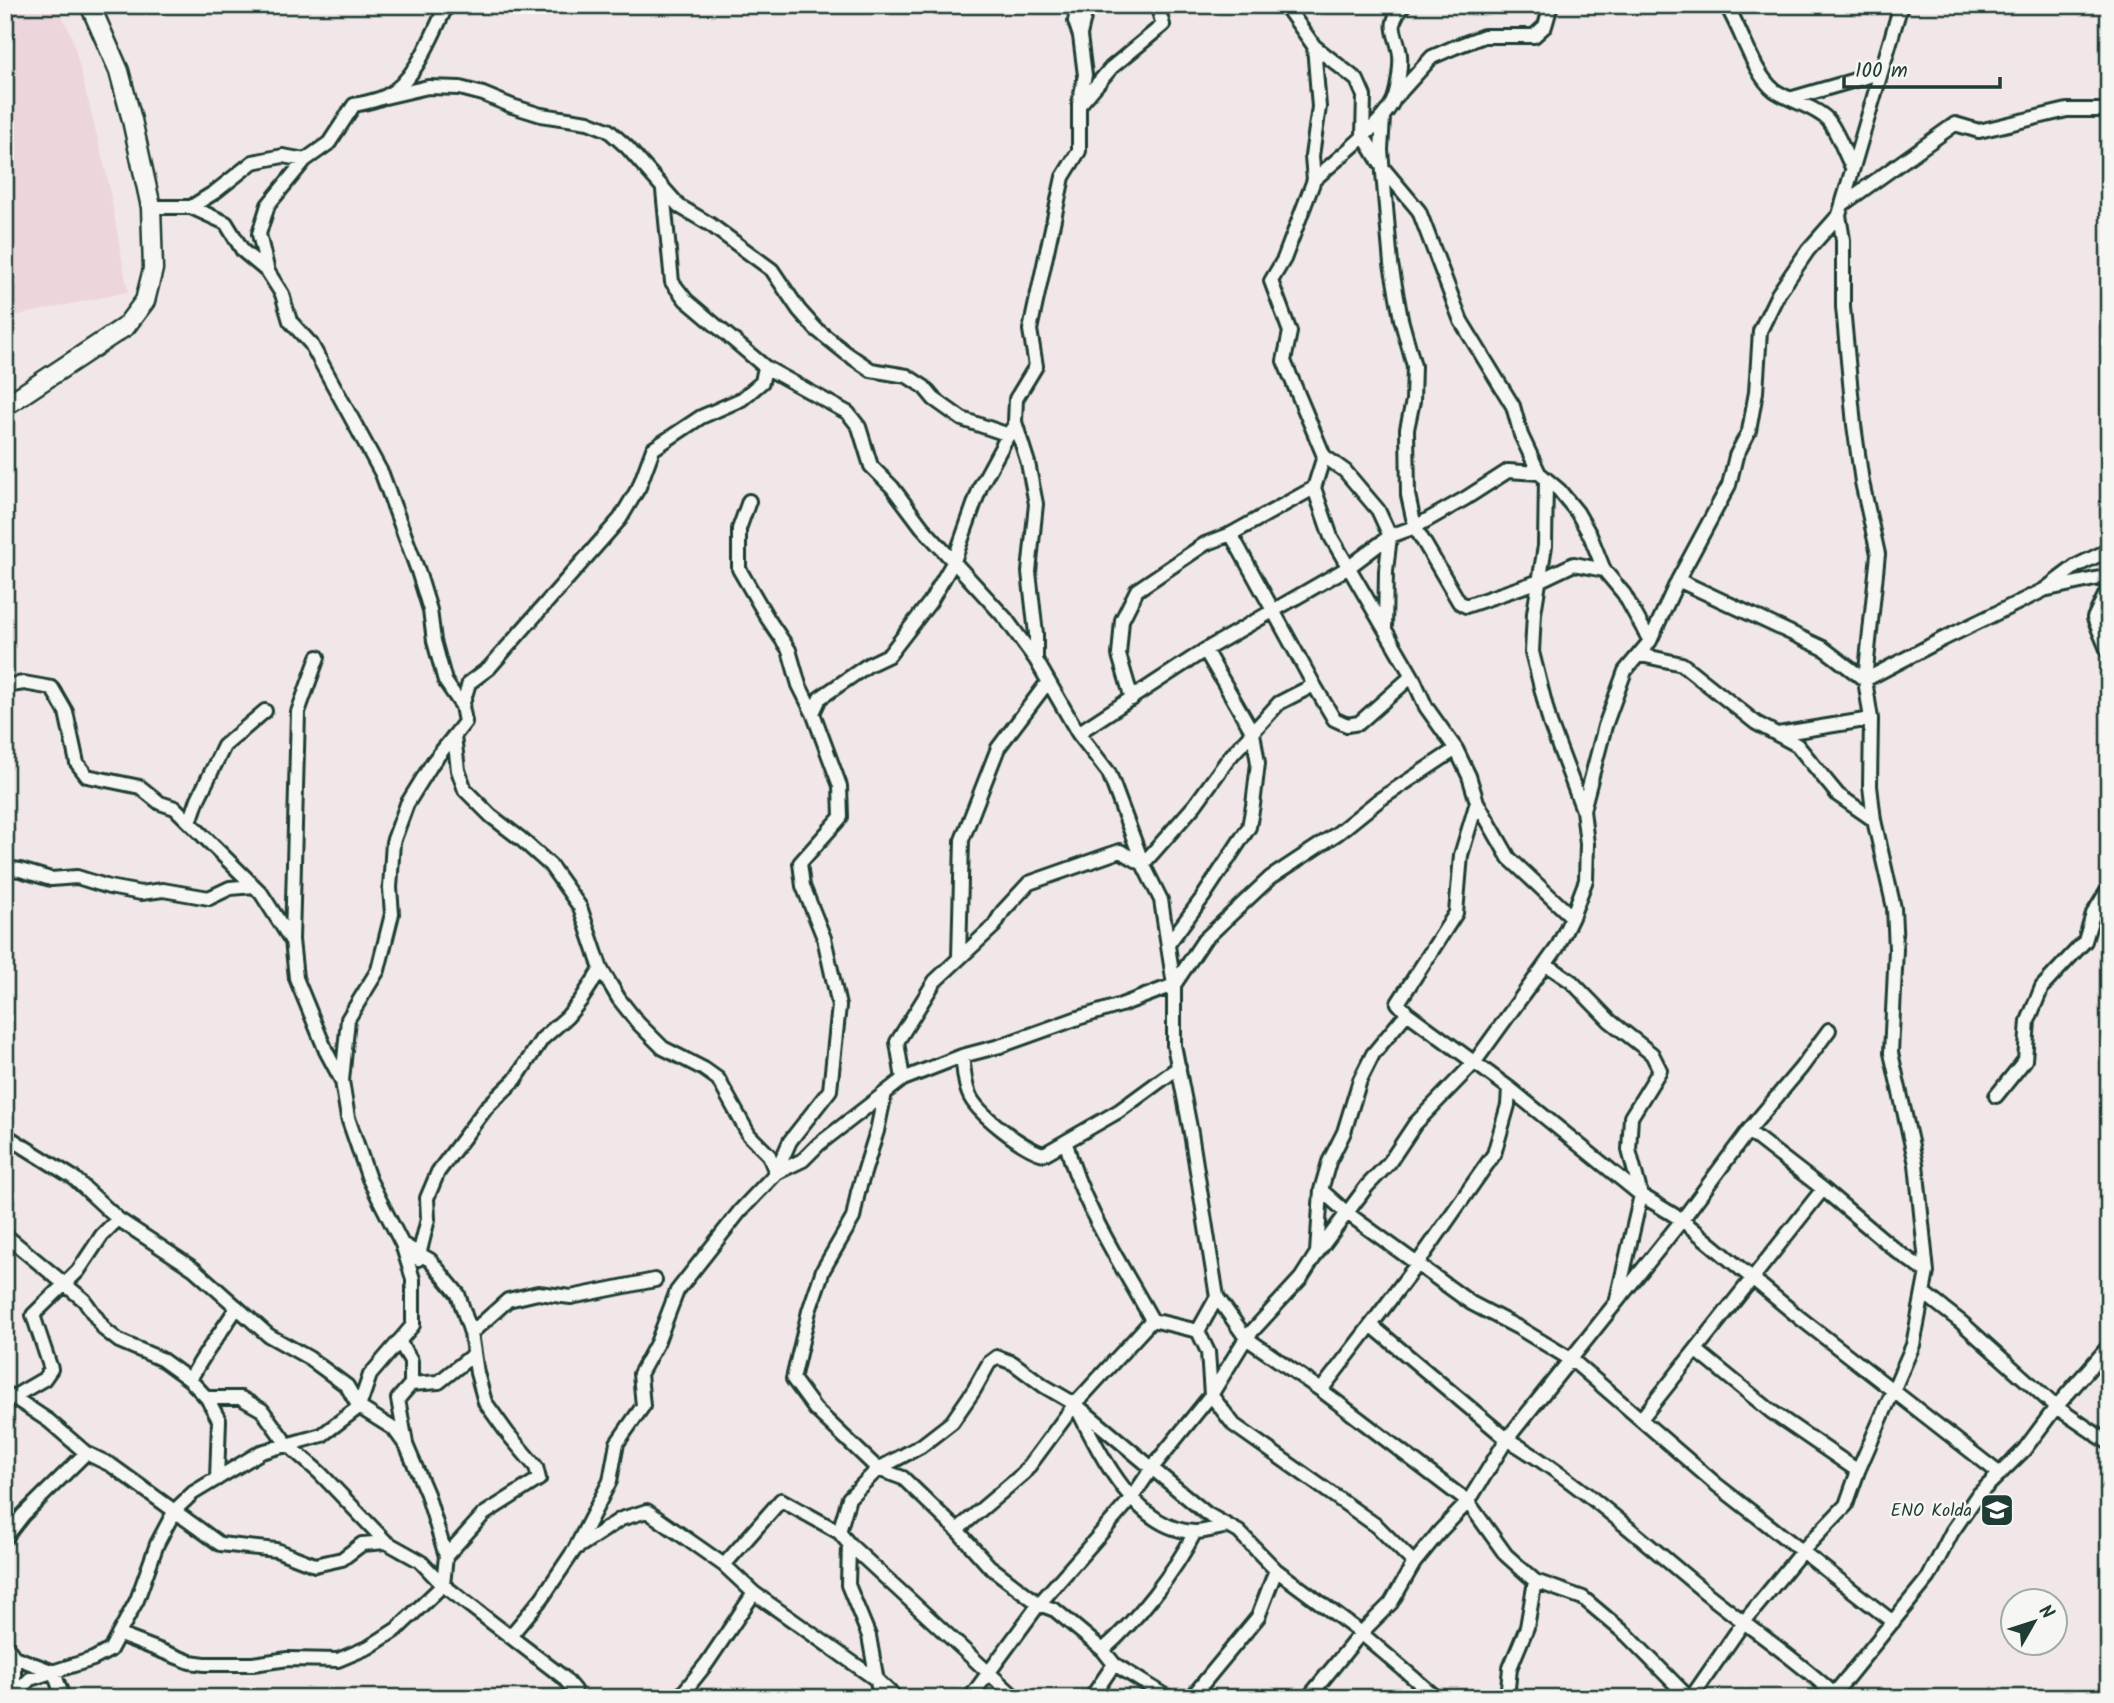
<svg xmlns="http://www.w3.org/2000/svg" width="2114" height="1703" font-family="Kalam,sans-serif">
  <style>
    .built { fill: #edd5dc }
    .lines { fill: none; stroke-linecap: round; stroke-linejoin: round }
    .street-casing { stroke: #1f3d34; stroke-width: 18 }
    .secondary-casing { stroke: #1f3d34; stroke-width: 23 }
    .street { stroke: #f6f6f2; stroke-width: 12 }
    .secondary { stroke: #f6f6f2; stroke-width: 18 }
    .labels { text-anchor: middle; stroke-width: 5; stroke-linejoin: round; paint-order: stroke }
    .poi-label { font-size: 18px; fill: #1f3d34; stroke: #f6f6f2; text-anchor: end }
  </style>
  <rect width="100%" height="100%" fill="#f2e7e8"/>
  <filter id="ink" filterUnits="userSpaceOnUse"><feTurbulence type="fractalNoise" baseFrequency=".0143" numOctaves="2"/><feDisplacementMap in="SourceGraphic" scale="14" xChannelSelector="R" yChannelSelector="G"/><feConvolveMatrix kernelMatrix="1 2 1 2 8 2 1 2 1" color-interpolation-filters="sRGB"/></filter>
  <g filter="url(#ink)">
    <path class="built" d="M5,5H57L72,37L107,175L128,292L5,318Z"/>
    <g class="lines">
      <g class="street-casing">
        <path id="street" d="M1285,5L1314,46L1357,80L1364,96L1363,135L1383,168L1419,211L1461,321L1513,406L1521,435L1539,473
          M1726,5C1741,28 1754,75 1774,90C1787,100 1814,106 1827,119C1836,128 1845,154 1852,167
          M1080,35L1087,5
          M1314,46L1319,107L1312,156L1314,180L1284,259L1271,281L1290,332L1284,361L1324,456L1314,488L1331,537L1412,676L1426,707L1456,749L1469,776L1477,802L1509,858L1572,917
          M385,97L428,87L460,88L483,94L512,106L541,115L588,122L608,130L627,147L679,206L711,225L772,270L799,310L816,329L846,353L871,370L907,376L924,387L934,399L962,419L1009,435
          M1395,98L1432,57L1455,47L1484,36H1534L1545,26L1551,5
          M1793,98L1869,76L1881,69
          M1082,102L1111,68L1163,25L1157,5
          M1383,118L1381,150L1391,264L1401,319L1414,366L1413,401L1407,429L1408,495L1415,527L1459,602L1466,606L1534,583L1574,564L1604,570
          M1314,180C1335,160 1384,124 1394,99C1398,88 1401,66 1400,55C1397,32 1385,26 1404,5
          M663,190L672,282L686,300L765,367L848,413L859,427L871,466L892,487L922,527L1006,619L1036,660L1078,733L1109,773L1143,864L1161,900L1174,985V1045L1191,1133L1217,1297L1246,1338L1321,1390L1468,1502L1506,1555L1535,1581L1583,1598L1627,1635L1689,1698
          M1843,204L1955,124L1979,131L2067,110H2109
          M151,207H191L215,192L253,162L283,156L305,160L329,143L354,105C364,103 376,101 386,96C416,81 432,34 447,5
          M191,207L226,223L243,251L268,272L282,294L290,321L311,344L382,474L418,571L430,610L434,641L445,681L462,706L465,722L454,736L458,770L465,790L491,816L521,839L550,865L580,907L601,969L619,999L638,1023L663,1048L704,1069L718,1079L749,1135L769,1155L776,1173
          M268,272L259,234L268,205L305,160
          M1324,456L1345,471L1378,510L1390,536L1386,571L1385,630
          M1546,479L1545,546L1534,613L1532,652L1550,723L1583,810
          M749,501L739,529V569L768,619L789,650L799,685L813,713L840,786L841,817L800,863L803,886L824,938L839,1006L830,1090L790,1141L776,1173
          M1678,580L1823,648L1865,680L1941,640L2044,590L2076,566L2109,550
          M2109,587L2094,618L2109,654
          M2048,589L2109,576
          M1641,655L1682,664L1756,723L1797,745L1838,795L1874,820
          M1036,660V634L1029,572L1036,504L1028,463L1015,422L1016,399L1036,366L1030,330L1063,177L1079,151V104L1085,75L1080,36L1075,21L1078,5
          M1314,685L1334,719L1347,725L1359,723L1412,676
          M5,686L24,683L52,688L66,712L77,763L87,776L140,787L160,803L175,808L261,893L291,940
          M1132,699L1119,655L1122,620L1137,590L1205,544L1231,534
          M462,706L469,683L489,668L620,519L639,487L653,449L701,417L742,399L762,382L765,367
          M813,713L820,698L868,665L889,655L930,602L954,561L981,485L1011,430
          M1078,733L1205,650L1349,567L1390,536L1415,527L1466,498L1508,471L1539,473L1559,490L1577,512L1590,535L1604,570L1624,594L1650,641
          M1778,734L1871,719
          M1477,802L1461,855L1456,913L1398,1003L1407,1013L1509,1088L1641,1195L1682,1220L1800,1318L2000,1474
          M190,822L198,799L224,746L265,711
          M5,868L20,870L51,879L77,877L109,887L141,893L163,890L209,898L230,888L254,886
          M1169,943L1203,897L1249,827L1253,805L1258,763L1253,733L1205,650
          M959,957L962,840L998,748L1047,683
          M1546,964L1572,982L1610,1021L1652,1054L1660,1070L1631,1117L1629,1150L1641,1195L1617,1299
          M962,1056C964,1068 964,1083 969,1094C976,1113 1025,1150 1044,1154L1119,1111L1179,1067
          M903,1079L962,1056L1000,1046L1078,1018L1121,1005L1174,985L1204,940L1270,878L1338,833L1379,800L1456,749
          M342,1081L348,1019L378,970L392,914L390,888L393,842L407,804L433,762L454,736
          M885,1093L877,1131L858,1192L853,1218L823,1270L809,1311L793,1379L815,1409L878,1469L903,1478L957,1530L989,1566L1039,1604L1055,1610L1103,1650L1114,1664L1169,1698
          M1996,1096L2025,1060L2028,1021L2042,987L2085,941L2093,914L2109,888
          M1748,1131L1801,1068L1829,1030
          M5,1135L74,1178L118,1219L194,1269L268,1335L309,1358L347,1386L359,1407L394,1429L407,1447L427,1494L446,1556
          M1066,1143C1082,1206 1121,1264 1152,1320L1198,1331
          M1321,1190L1347,1213L1471,1303L1519,1328L1572,1360L1717,1485L1893,1622
          M5,1235L84,1300L105,1330L119,1341L161,1359L190,1380L207,1398L219,1420L217,1479
          M1317,1253L1367,1186L1389,1163L1415,1124L1474,1063L1557,948L1572,917L1586,880L1587,844L1583,810L1605,726L1625,671L1650,641L1678,580L1729,485L1736,456L1749,431L1756,392L1760,331L1778,294L1808,250L1839,215
          M418,1259L428,1219L427,1198L438,1172L486,1108L515,1080L542,1039L567,1017L581,1000L601,969
          M1925,1294L1961,1322L2056,1407L2109,1443
          M1217,1297L1198,1331L1208,1352L1211,1395L1234,1425L1377,1526L1414,1563
          M1152,1320L1075,1404C1098,1450 1135,1531 1195,1532C1205,1532 1217,1528 1227,1526
          M471,1333L508,1300L538,1293L571,1297L655,1280
          M399,1341L411,1361V1384
          M1696,1350L1772,1412L1858,1471
          M190,1380C203,1354 222,1332 237,1307
          M1321,1390L1371,1325
          M5,1395L13,1397L49,1421L86,1453L111,1465L220,1544L276,1550L315,1565L342,1559L362,1544L386,1542L420,1561L443,1585L563,1677L574,1690L576,1698
          M13,1397L44,1379L51,1369L33,1315L78,1271L102,1235L118,1219
          M207,1398H241L262,1410L286,1443L320,1473L386,1542
          M1641,1419L1823,1189
          M406,1443L398,1399L411,1384L439,1382L474,1354
          M957,1530L1024,1473L1075,1404
          M5,1538L23,1515L86,1453
          M849,1544L848,1585L869,1636L880,1698
          M575,1549L610,1481L617,1443L643,1406L640,1374L657,1343L677,1291L740,1211L776,1173L803,1160L819,1144L903,1079L897,1042L935,981L994,926L1003,911L1029,883L1120,851L1143,864L1195,805L1229,758L1279,703L1314,685L1231,534L1314,488
          M724,1565L781,1500L839,1532
          M754,1593L877,1680L896,1698
          M120,1635L190,1662L205,1664H253L288,1659L338,1660L369,1647L397,1629L443,1585L446,1556L484,1514L539,1479L536,1467L508,1434L485,1402L477,1373L471,1333L458,1294L430,1260L402,1244L369,1179L348,1118L342,1081L326,1051L296,978L292,940L298,712L318,657
          M511,1635L542,1598L575,1549L621,1519L647,1511L724,1565L754,1593L707,1663L679,1698
          M5,1644L14,1657V1695
          M1103,1650C1137,1620 1174,1573 1195,1532
          M14,1657L54,1672L63,1698
          M1834,1694L1929,1577L1952,1532L1977,1496L2024,1450L2056,1407L2109,1346
          M11,1698L30,1679L93,1659L110,1650L137,1600L157,1544L175,1510L193,1493L261,1452L322,1435L359,1407L370,1375L413,1325V1279L402,1244
          M970,1698L1039,1604L1131,1499L1152,1468L1211,1395L1246,1338L1301,1278L1317,1253L1321,1190L1329,1162L1344,1132L1360,1080L1373,1054L1407,1013
          M1016,1698L849,1544L839,1532L849,1498L878,1469L921,1446L952,1422L974,1390L989,1363L997,1357L1013,1363L1044,1386L1075,1404L1207,1514L1239,1532L1276,1570L1361,1633L1437,1698
          M1091,1698L1114,1664
          M1191,1698L1258,1617L1276,1570
          M1308,1698L1361,1633L1391,1603L1414,1563L1440,1531L1468,1502L1507,1439L1371,1325L1417,1264L1494,1154L1508,1105L1509,1088
          M1507,1698L1510,1668L1527,1627L1535,1581
          M1691,1698L1743,1623L1803,1550L1846,1505L1858,1471L1913,1345L1927,1272
          M1831,1698L1834,1694C1794,1657 1747,1626 1705,1592C1640,1539 1578,1481 1507,1439L1682,1220L1748,1131L1823,1189L1898,1252L1927,1272L1916,1164L1891,1053L1896,949L1894,908L1874,820L1870,786L1871,719L1865,680L1878,554L1862,482L1854,425L1843,307V240L1839,215L1901,5"/>
      </g>
      <g class="secondary-casing">
        <path id="secondary" d="M5,406L126,326L145,301L153,269L151,207L132,120L119,71L90,5"/>
      </g>
      <use href="#street" class="street"/>
      <use href="#secondary" class="secondary"/>
    </g>
  </g>
  <defs>
    <g id="university-square" transform="scale(1.75)"><rect x="-9" y="-9" width="18" height="18" rx="4" fill="#1f3d34" stroke="#f6f6f2"/><path d="M0-5L7-2L0 1L-7-2ZM-4 1L0 2.5L4 1V4Q0 6-4 4Z" fill="#fff"/></g>
  </defs>
  <g fill-rule="evenodd">
    <use href="#university-square" x="1997" y="1510"/>
  </g>
  <g class="labels">
    <g class="poi-label">
      <text x="1972" y="1516">ENO Kolda</text>
    </g>
  </g>
  <rect width="2114" height="1703" fill="none" stroke="#f6f6f2" stroke-width="28"/>
  <rect x="14" y="14" width="2086" height="1675" fill="none" stroke="#1f3d34" stroke-width="2.5" filter="url(#ink)"/>
  <g transform="translate(2034 1622) rotate(51)"><circle r="33" fill="#f6f6f2" stroke="#a0aca6" stroke-width="2"/>
  <path d="M0-5L12 26L0 18L-12 26Z" fill="#1f3d34"/>
  <text y="-10" font-size="19" font-weight="bold" text-anchor="middle" fill="#1f3d34">N</text>
  </g>
  <path d="M1844 77v10h156v-10" fill="none" stroke="#1f3d34" stroke-width="3.5"/>
  <text x="1855" y="77" font-size="21" fill="#1f3d34" stroke="#f6f6f2" stroke-width="5" paint-order="stroke">100 m</text>
</svg>
